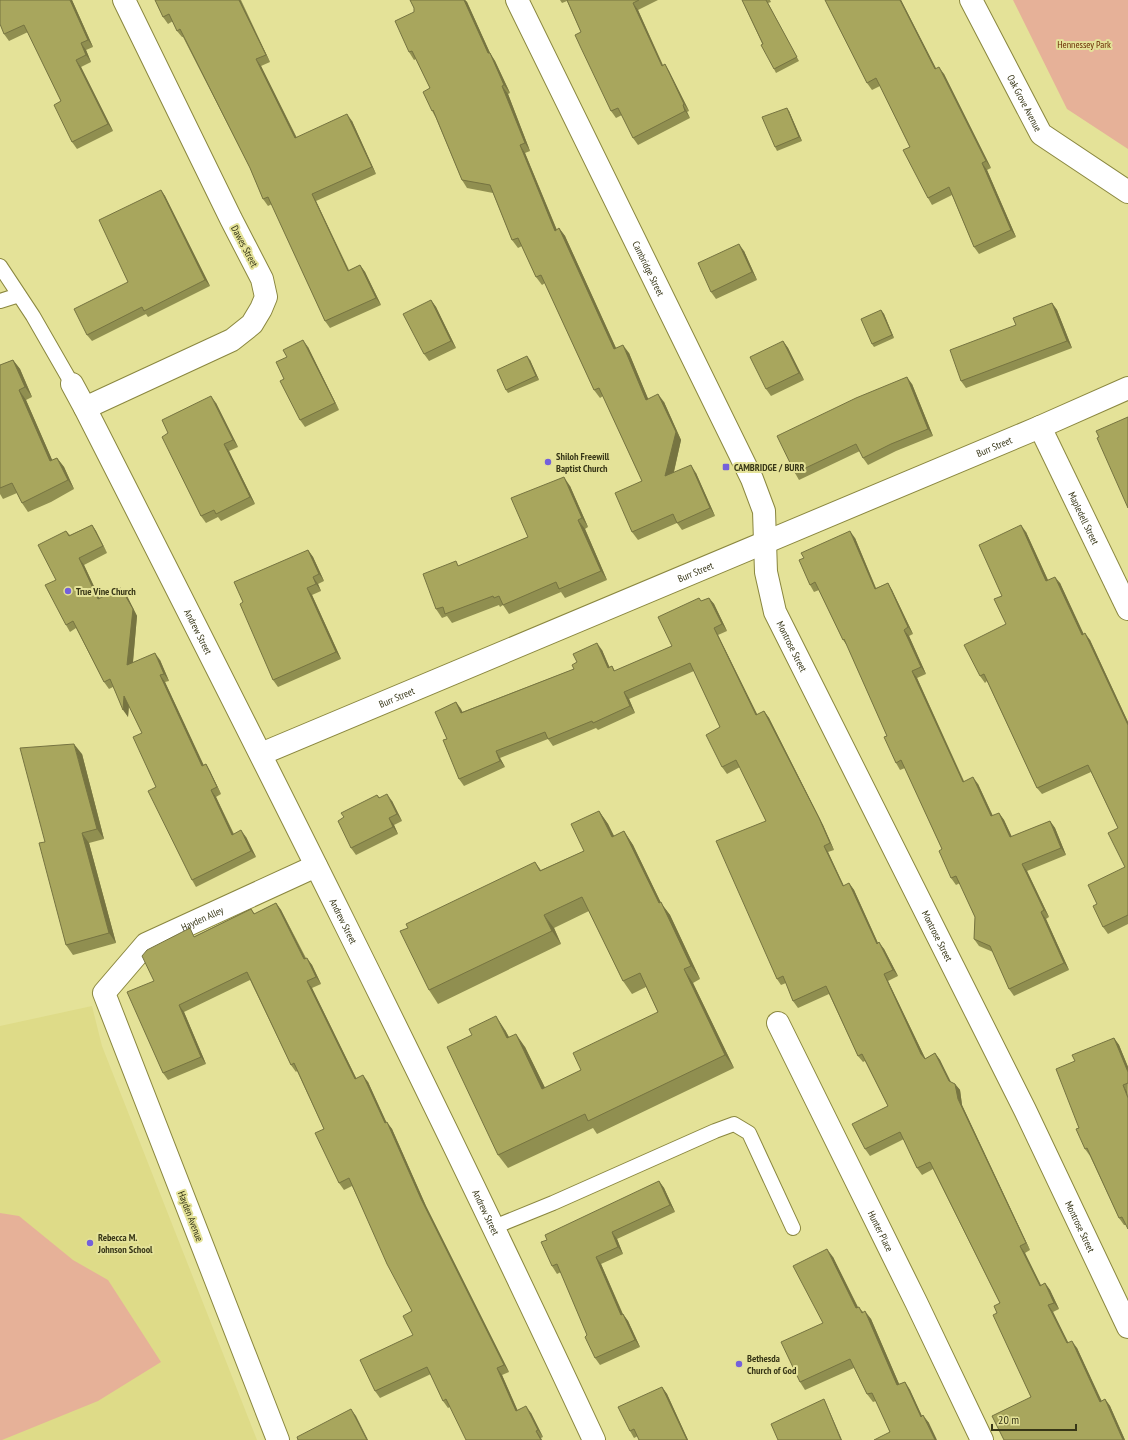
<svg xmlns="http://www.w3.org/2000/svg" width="1128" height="1440" font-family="'PT Sans Narrow',sans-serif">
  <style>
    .built { fill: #dedb88 }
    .green { fill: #e6b198 }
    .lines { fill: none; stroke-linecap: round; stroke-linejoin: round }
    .service-casing { stroke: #8a873f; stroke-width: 16 }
    .minor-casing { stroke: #8a873f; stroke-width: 24 }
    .service { stroke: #fff; stroke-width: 14 }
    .minor { stroke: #fff; stroke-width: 22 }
    .wall { fill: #908f50 }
    .shaded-wall { fill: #767441 }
    .building { fill: #a8a65d; stroke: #767441 }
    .poi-dot { fill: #7460db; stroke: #e4e298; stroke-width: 1.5 }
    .labels { text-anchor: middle; stroke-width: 4; stroke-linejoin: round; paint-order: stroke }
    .park-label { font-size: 10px; fill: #6a2c04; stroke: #e4e298 }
    .street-label { font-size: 10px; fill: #383718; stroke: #e4e298 }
    .poi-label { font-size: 10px; font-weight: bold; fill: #383718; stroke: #e4e298; text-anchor: start }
  </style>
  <rect width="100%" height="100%" fill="#e4e298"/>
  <path class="built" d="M92,1006L102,1046L257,1440H0V1026Z"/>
  <path class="green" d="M1013,0H1128V149L1067,109Z
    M0,1213L19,1216L73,1260L108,1280L161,1362L98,1401L2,1440H0Z"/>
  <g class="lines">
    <g class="service-casing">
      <path id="service" d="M0,266L33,316L72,384
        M0,301L19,295
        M494,1227L553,1203L715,1131L734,1124L749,1133L793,1228"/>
    </g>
    <g class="minor-casing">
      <g id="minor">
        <path id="s1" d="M517,0L752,479L764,511L766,572L775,612L1025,1110L1128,1327"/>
        <path id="s2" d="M971,0L1041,134L1128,192"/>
        <path id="s3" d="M72,384L85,408C259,750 432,1092 594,1440"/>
        <path d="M85,408L232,340L252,324L261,309L266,297L262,279L231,219L124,0"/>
        <path id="s4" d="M1040,427L1128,609"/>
        <path id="s5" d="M261,754L1040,427L1128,388"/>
        <path id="s6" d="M778,1023L916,1302L982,1440"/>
        <path id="s7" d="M278,1440L104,993L146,944L316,866"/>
      </g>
    </g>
    <use href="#service" class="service"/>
    <use href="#minor" class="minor"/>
  </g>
  <path class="wall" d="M72,0L93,47L86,50L91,62L81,67L113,131L77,149L72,142L61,101L28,32L9,41L4,34Z
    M155,0H241L270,62L261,66L297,138L352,121L376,174L316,201L349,270L360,265L365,272L381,305L330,328L325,321L272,204L268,206L263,199L250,168L183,37H182L177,31L173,21L168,24L163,17Z
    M410,0H465L467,2L490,53L495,61L510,93L508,94L530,151L525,153L557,230L559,228L565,236L616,348L629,353L648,399L664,402L681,440L674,472L696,473L715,516L682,530L677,523L638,540L632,532L642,481L603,396L600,398L594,390L545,283L542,285L536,277L522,246L518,248L512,240L493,193L467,188L462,180L436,118L432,111L430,88L416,59L414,60L409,52L414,12V8Z
    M560,0H658L638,10L663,65L665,64L669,71L689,111L687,112L690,118L638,145L633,138L622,115L616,118L611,111L581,32L567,1L562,3Z
    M742,0H770L771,2L768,3L799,61L776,73L774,69Z
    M825,0H901L936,69L944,74L991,168L987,170L1016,237L979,254L974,247L952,195L932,205L928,198L910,147L880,86L872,90L867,83Z
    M789,111L802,141L777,151L775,147Z
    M161,190L165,196L210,286L148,317L146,314L92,341L87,335L128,282Z
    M744,251L757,280L716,299L711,292Z
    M431,300L436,307L456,348L429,361L424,354Z
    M1052,303L1057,310L1072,348L966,388L961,381L1016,325Z
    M881,310L884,314L894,338L874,347L872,344Z
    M783,341L788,348L804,380L771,396L766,389Z
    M308,347L339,410L305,427L300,420Z
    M13,360L20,369L32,397L26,400L52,460L57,458L64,467L74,489L51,502L28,512L22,503L17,493L3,499L0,494V365Z
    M530,360L539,380L508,393L506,390Z
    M912,384L933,436L896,451L868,465L863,458L860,451L799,480L795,473Z
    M216,403L238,447L229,451L255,504L221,521L218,517L206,523L201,516L168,433Z
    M570,486L588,527L585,529L607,580L565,598L561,592L509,614L503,605L500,607L499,605L452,623L447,616L442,618L436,609L459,566L528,537Z
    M92,525L96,531L107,553L84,565L100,599L121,588L126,594L137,616L133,662L160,660L169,681L165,682L203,765L206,764L210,771L221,794L216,797L234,834L246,837L256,857L196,887L192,880L156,787L142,733L129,706L128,717L113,687L109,689L104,682L76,628L70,632L66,625L56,580L66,531L70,535Z
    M1026,532L1048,580L1060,583L1083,634L1090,640L1128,722V924L1108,934L1103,927L1097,904L1125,867L1118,828L1091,772L1042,794L1037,788L987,681L985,683L980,676L1006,624L1002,596Z
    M855,538L876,588L888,583L892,590L913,634L909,636L926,674L917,678L964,781L978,784L993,816L999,813L1004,820L1012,837L1050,821L1055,828L1066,855L1027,871L1049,917L1046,919L1069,970L1014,996L1009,989L993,952L979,946L974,939L975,917L960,883L956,885L951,878L942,849L905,768L900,770L896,763L887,736L848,647L843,640L819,590L814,592L810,585L804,558Z
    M308,550L313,557L324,581L318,584L321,591L312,595L341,659L278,687L273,680L243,602Z
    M699,598L701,601L709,598L714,604L727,631L718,635L757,715L764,711L769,718L823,825L834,850L828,852L844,886L849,883L854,890L878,943L884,949L898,976L888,981L925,1058V1059L935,1053L940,1060L950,1082L955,1084L960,1090L962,1105L1030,1250L1025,1253L1041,1285L1045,1283L1050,1290L1059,1309L1053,1312L1068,1343L1077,1348L1101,1401L1105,1399L1110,1406L1125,1440H1004L1031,1397L997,1313L1000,1303L933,1169L922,1175L917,1168L904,1139L870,1156L865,1149L888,1106L865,1061L863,1062L858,1056L829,994L798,1008L793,1001L786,983L781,985L777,979L766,821L740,767L727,774L722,767L720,727L694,671L629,699L635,713L598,730L596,728L553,746L548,739L500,758L505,767L464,786L459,779L447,739L456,702L462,712L574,669L577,662L602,650L609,667L612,666L615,671L672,646Z
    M82,754L104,839L89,843L116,943L73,955L66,945L45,842Z
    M377,795L380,798L392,801L402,821L394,825L398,834L356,855L351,848L344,817Z
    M599,811L608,824L614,836L624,831L633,845L661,903L670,915L700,979L693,983L734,1068L597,1134L593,1128L508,1168L498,1155L505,1030L509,1037L525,1047L545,1088L581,1070L658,1012L646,987L632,994L623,981L589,911L554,928L561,944L438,1004L429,990L541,870L584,851Z
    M276,903L281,910L306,958L312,965L321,984L312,988L356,1078L368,1082L386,1122L392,1129L426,1206L509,1372L502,1375L517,1410L531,1413L543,1437L541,1438L450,1407L448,1408L443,1401L431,1374L380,1398L375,1391L413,1335L412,1311L352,1186L344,1190L339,1183L324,1129L297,1071L296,1072L291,1065L250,980L184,1012L206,1064L168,1080L163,1073L154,981L195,936L251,909L255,914Z
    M1114,1038L1119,1045L1128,1067L1126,1225H1124L1119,1218L1090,1156L1085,1149L1079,1128L1075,1061Z
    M659,1181L664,1188L675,1212L617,1239L623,1254L601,1264L623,1314L628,1321L640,1347L600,1365L595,1358L587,1335L561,1272L557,1274L552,1266L547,1240Z
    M833,1257L858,1307L871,1319L899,1384L905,1382L910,1390L922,1416L929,1423L890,1432L876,1401L873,1402L867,1394L854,1368L805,1390L800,1382L823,1323Z
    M662,1387L667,1394L688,1440H639L638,1436L634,1438L630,1431Z"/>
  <path class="shaded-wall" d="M70,0H72L93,47L88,40Z
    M239,0H240L270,62L266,55Z
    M464,0H465L467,2L490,53L495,61L510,93L504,85L488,53Z
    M900,0H901L940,76L935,69Z
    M633,3L638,10L666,73L662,66Z
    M81,43L86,50L91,62L86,55Z
    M256,59L261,66L300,145L295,138Z
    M76,60L81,67L113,131L108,124Z
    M665,64L669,71L689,111L684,104Z
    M939,67L944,74L991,168L986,161Z
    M502,86L508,94L530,151L525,143Z
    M683,105L687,112L690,118L685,111Z
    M787,108L789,111L802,141L799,137Z
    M347,114L352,121L376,174L372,167Z
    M520,145L525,153L560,238L555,231Z
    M982,163L987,170L1016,237L1011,230Z
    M161,190L165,196L210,286L205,280Z
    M312,194L316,201L352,278L348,271Z
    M559,228L565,236L620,357L614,349Z
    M739,244L744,251L757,280L752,272Z
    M360,265L365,272L381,305L376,298Z
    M431,300L436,307L456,348L451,341Z
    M1052,303L1057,310L1072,348L1067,341Z
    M881,310L884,314L894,338L892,335Z
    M303,340L308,347L339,410L335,403Z
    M783,341L788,348L804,380L799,373Z
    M623,345L629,353L652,408L646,400Z
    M527,356L530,360L539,380L536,376Z
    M13,360L20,369L32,397L25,387Z
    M907,377L912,384L933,436L928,429Z
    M19,390L26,400L57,471L50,461Z
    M658,394L664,402L681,440L671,484L665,476Z
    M211,396L216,403L238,447L233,440Z
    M224,444L229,451L255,504L250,497Z
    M57,458L64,467L74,489L68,480Z
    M691,465L696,473L715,516L710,508Z
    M564,477L570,486L588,527L582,518Z
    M578,520L585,529L607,580L601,571Z
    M92,525L96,531L107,553L103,546Z
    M1021,525L1026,532L1051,587L1046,581Z
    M850,531L855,538L879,596L875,589Z
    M308,550L313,557L324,581L319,574Z
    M79,558L84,565L103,606L98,599Z
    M313,577L318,584L321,591L316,584Z
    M1055,577L1060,583L1087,641L1082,635Z
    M888,583L892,590L913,634L908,627Z
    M121,588L126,594L137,616L132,672L127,665Z
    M307,588L312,595L341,659L336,652Z
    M709,598L714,604L727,631L722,624Z
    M714,628L718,635L761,722L756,715Z
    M904,630L909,636L926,674L921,667Z
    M1085,633L1090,640L1128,722V725Z
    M597,643L602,650L613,675L608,668Z
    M155,653L160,660L169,681L164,674Z
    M912,671L917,678L967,789L963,782Z
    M160,675L165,682L207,772L202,766Z
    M624,692L629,699L635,713L630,706Z
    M124,696L129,703L128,717L123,710Z
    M456,702L461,709L466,719L461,713Z
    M764,711L769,718L823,825L834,850L830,843Z
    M74,744L82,754L104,839L97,829Z
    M496,751L500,758L505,767L500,761Z
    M206,764L210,771L221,794L217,787Z
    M973,777L978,784L996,823L991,816Z
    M211,790L216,797L237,842L232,835Z
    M387,794L392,801L402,821L397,814Z
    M599,811L608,824L621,850L612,837Z
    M999,813L1004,820L1015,844L1010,837Z
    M389,818L394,825L398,834L393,827Z
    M1050,821L1055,828L1066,855L1061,848Z
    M241,830L246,837L256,857L251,851Z
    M624,831L633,845L661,903L670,915L700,979L691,966L659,903Z
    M82,833L89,843L116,943L109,933Z
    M824,846L828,852L847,893L843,886Z
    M535,862L545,876L540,871Z
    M1022,864L1027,871L1049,917L1044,910Z
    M849,883L854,890L881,950L877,944Z
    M276,903L281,910L309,966L304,959Z
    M1041,912L1046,919L1069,970L1064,963Z
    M544,915L554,928L561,944L552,931Z
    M879,942L884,949L898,976L893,970Z
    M307,958L312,965L321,984L316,977Z
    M684,969L693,983L734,1068L725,1055Z
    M884,974L888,981L926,1060L921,1054Z
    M307,981L312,988L360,1086L355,1079Z
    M179,1005L184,1012L206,1064L201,1057Z
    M496,1016L505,1030L516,1051L507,1038Z
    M516,1034L525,1047L552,1102L542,1089Z
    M1114,1038L1119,1045L1128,1067V1072Z
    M935,1053L940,1060L954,1088L949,1081Z
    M363,1075L368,1082L390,1130L385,1123Z
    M955,1084L960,1090L962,1105L1030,1250L1026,1243L958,1099Z
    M1123,1085L1127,1092L1128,1098Z
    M387,1122L392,1129L426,1206L509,1372L504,1365L421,1199Z
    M659,1181L664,1188L675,1212L670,1205Z
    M612,1232L617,1239L623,1254L618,1247Z
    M1020,1246L1025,1253L1044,1292L1040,1286Z
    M827,1249L833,1257L862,1316L856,1308Z
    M596,1257L601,1264L626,1322L621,1315Z
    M1045,1283L1050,1290L1059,1309L1054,1303Z
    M1048,1305L1053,1312L1072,1350L1067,1343Z
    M865,1311L871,1319L903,1393L897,1385Z
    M623,1314L628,1321L640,1347L635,1340Z
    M1072,1341L1077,1348L1105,1408L1100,1402Z
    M497,1368L502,1375L521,1418L516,1411Z
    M905,1382L910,1390L926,1425L921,1417Z
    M662,1387L667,1394L688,1440H687Z
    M824,1399L826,1403L842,1440H841Z
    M1105,1399L1110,1406L1125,1440H1123Z
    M526,1406L531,1413L543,1437L538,1430Z
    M351,1409L356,1416L368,1440H367Z
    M923,1415L929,1423L937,1440H935Z
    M536,1431L541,1438L542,1440H541Z"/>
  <path class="building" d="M0,0H70L88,40L81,43L86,55L76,60L108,124L72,142L54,105L61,101L24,25L4,34L0,24Z
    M155,0H239L266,55L256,59L295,138L347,114L372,167L312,194L348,271L360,265L376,298L325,321L268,197L263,199L250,168L180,29L177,31L169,14L163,17Z
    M410,0H464L488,53H490L504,85L502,86L525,143L520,145L555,231L559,228L614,349L623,345L646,400L658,394L676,432L665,476L691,465L710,508L677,523L673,514L632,532L615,493L642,481L599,388L594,390L541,275L536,277L518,238L512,240L490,185L462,180L433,110L432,111L423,92L430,88L412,51L409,52L395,21L414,12V8Z
    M567,0H639L633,3L662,66L665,64L684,104L683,105L685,111L633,138L618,108L611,111L581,48L575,35L581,32Z
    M742,0H766L797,57L774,69L761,45L763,44Z
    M825,0H900L935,69L939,67L986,161L982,163L1011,230L974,247L949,187L928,198L903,150L910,147L876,78L867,83Z
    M787,108L799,137L775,147L762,117Z
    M161,190L205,280L144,311L142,307L87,335L74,309L128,282L99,220Z
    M739,244L752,272L711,292L698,263Z
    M431,300L451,341L424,354L403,314Z
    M1052,303L1067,341L961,381L950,350L1016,325L1013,318Z
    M881,310L892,335L872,344L861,319Z
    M303,340L335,403L300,420L280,381L284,379L276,362L287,357L283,350Z
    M783,341L799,373L766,389L750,357Z
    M527,356L536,376L506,390L497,370Z
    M13,360L25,387L19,390L50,461L57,458L68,480L22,503L12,483L0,488V365Z
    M907,377L928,429L891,444L863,458L856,444L795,473L777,436L856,398Z
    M211,396L233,440L224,444L250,497L216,514L214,510L201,516L162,437L168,433L162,420Z
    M1128,417V508L1097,438L1099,437L1096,431Z
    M564,477L582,518L578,520L601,571L559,589L556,582L503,605L499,596L494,598L493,596L445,614L443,607L436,609L423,574L456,561L458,566L528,537L511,498Z
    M92,525L103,546L79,558L98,599L121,588L133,609L127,665L155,653L164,674L160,675L202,766L206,764L217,787L211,790L232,835L241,830L251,851L192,880L148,791L156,787L133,737L142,733L124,696L123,710L110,679L104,682L73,621L66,625L45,585L56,580L38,545L66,531L69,536Z
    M1021,525L1046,581L1055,577L1082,635L1085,633L1128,725V915L1103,927L1093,906L1097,904L1088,885L1125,867L1108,833L1118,828L1088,765L1037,788L984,674L980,676L964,645L1006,624L994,599L1002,596L979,545Z
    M850,531L875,589L888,583L908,627L904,630L921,667L912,671L963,782L973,777L991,816L999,813L1010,837L1050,821L1061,848L1022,864L1044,910L1041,912L1064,963L1009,989L990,946L974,939L975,917L956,876L951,878L939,851L942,849L901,760L896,763L884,737L887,736L844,639L843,640L815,582L810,585L799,560L804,558L801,553Z
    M308,550L319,574L313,577L316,584L307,588L336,652L273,680L240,604L243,602L234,582Z
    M699,598L701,601L709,598L722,624L714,628L756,715L764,711L819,818L830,843L824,846L843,886L849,883L877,944L879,942L893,970L884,974L921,1054L925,1059L935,1053L949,1081L955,1084L958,1099L1026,1243L1020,1246L1040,1286L1045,1283L1054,1303L1048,1305L1067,1343L1072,1341L1100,1402L1105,1399L1123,1440H1004L992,1416L1031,1397L993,1315L997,1313L994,1306L1000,1303L930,1162L917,1168L900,1132L865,1149L852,1124L888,1106L862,1054L858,1056L826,986L793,1001L783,976L777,979L716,841L766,821L736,760L722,767L706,735L720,727L690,663L624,692L630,706L593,723L592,721L548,739L545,732L496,751L500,761L459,779L443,740L447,739L435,712L456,702L461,713L574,669L572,665L577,662L573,654L597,643L608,668L612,666L614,671L672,646L658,617Z
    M74,744L97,829L82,833L109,933L66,945L39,843L45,842L20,748Z
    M387,794L397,814L389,818L393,827L351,848L338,821L344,817L341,813L377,795L379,798Z
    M599,811L612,837L624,831L659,903L661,902L691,966L684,969L725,1055L588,1121L585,1114L498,1155L447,1047L472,1035L469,1029L496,1016L507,1038L516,1034L542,1089L581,1070L573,1053L658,1012L640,973L623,981L582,897L544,915L552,931L429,990L400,931L408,928L406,924L535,862L540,871L584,851L571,824Z
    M276,903L304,959L307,958L316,977L307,981L355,1079L363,1075L385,1123L387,1122L421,1199L504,1365L497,1368L516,1411L526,1406L538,1430L536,1431L541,1440H466L446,1399L443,1401L427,1367L375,1391L360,1360L413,1335L403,1316L412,1311L387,1264L349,1178L339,1183L315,1133L324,1129L294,1063L291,1065L247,972L179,1005L201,1057L163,1073L127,992L154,981L142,956L147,950L190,928L194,937L251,909L254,914Z
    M1114,1038L1128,1072V1083L1123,1085L1128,1098V1229L1122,1217L1119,1218L1087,1148L1085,1149L1076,1129L1079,1128L1056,1069L1075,1061L1072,1055Z
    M659,1181L670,1205L612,1232L618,1247L596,1257L621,1315L623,1314L635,1340L595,1358L585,1337L587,1335L557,1264L552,1266L541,1242L547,1240L545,1235Z
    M827,1249L856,1308L859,1307L862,1313L865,1311L897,1385L905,1382L921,1417L923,1415L935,1440H874L890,1432L872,1393L867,1394L850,1359L800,1382L781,1342L823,1323L793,1266Z
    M662,1387L687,1440H639L634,1429L630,1431L618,1407Z
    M824,1399L841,1440H778L771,1424Z
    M351,1409L367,1440H298L297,1437Z"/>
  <g class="poi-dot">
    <circle cx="548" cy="462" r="4"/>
    <rect x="722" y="463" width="8" height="8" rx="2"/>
    <circle cx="68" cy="591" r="4"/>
    <circle cx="90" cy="1243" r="4"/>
    <circle cx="739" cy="1364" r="4"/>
  </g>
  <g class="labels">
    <g class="park-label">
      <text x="1084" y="48">Hennessey Park</text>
    </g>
    <g class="street-label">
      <text dy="4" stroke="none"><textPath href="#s2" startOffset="116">Oak Grove Avenue</textPath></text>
      <text transform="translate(245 246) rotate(62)" y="4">Dawes Street</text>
      <text dy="4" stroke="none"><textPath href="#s1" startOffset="299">Cambridge Street</textPath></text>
      <text dy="4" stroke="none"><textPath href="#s5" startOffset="795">Burr Street</textPath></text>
      <text dy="4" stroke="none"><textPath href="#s4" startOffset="101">Mapledell Street</textPath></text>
      <text dy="4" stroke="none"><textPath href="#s5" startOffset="471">Burr Street</textPath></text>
      <text dy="4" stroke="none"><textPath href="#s3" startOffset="278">Andrew Street</textPath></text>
      <text dy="4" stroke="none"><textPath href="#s1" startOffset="708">Montrose Street</textPath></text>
      <text dy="4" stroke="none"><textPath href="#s5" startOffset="147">Burr Street</textPath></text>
      <text dy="4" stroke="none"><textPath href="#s7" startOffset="606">Hayden Alley</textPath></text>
      <text dy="4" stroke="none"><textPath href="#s3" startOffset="602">Andrew Street</textPath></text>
      <text dy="4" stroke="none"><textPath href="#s1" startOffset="1032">Montrose Street</textPath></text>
      <text dy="4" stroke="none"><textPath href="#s3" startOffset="926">Andrew Street</textPath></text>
      <text transform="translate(191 1216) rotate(69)" y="4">Hayden Avenue</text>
      <text dy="4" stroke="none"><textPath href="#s1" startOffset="1356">Montrose Street</textPath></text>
      <text dy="4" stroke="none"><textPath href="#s6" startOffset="232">Hunter Place</textPath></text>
    </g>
    <g class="poi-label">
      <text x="556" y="460">Shiloh Freewill<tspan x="556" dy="12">Baptist Church</tspan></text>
      <text x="734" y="471">CAMBRIDGE / BURR</text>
      <text x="76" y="595">True Vine Church</text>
      <text x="98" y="1241">Rebecca M.<tspan x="98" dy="12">Johnson School</tspan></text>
      <text x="747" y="1362">Bethesda<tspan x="747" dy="12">Church of God</tspan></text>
    </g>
  </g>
  <path d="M992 1424v6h84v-6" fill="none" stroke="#383718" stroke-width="2"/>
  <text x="998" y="1424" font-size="12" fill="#383718" stroke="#e4e298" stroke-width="3" paint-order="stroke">20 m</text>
</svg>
